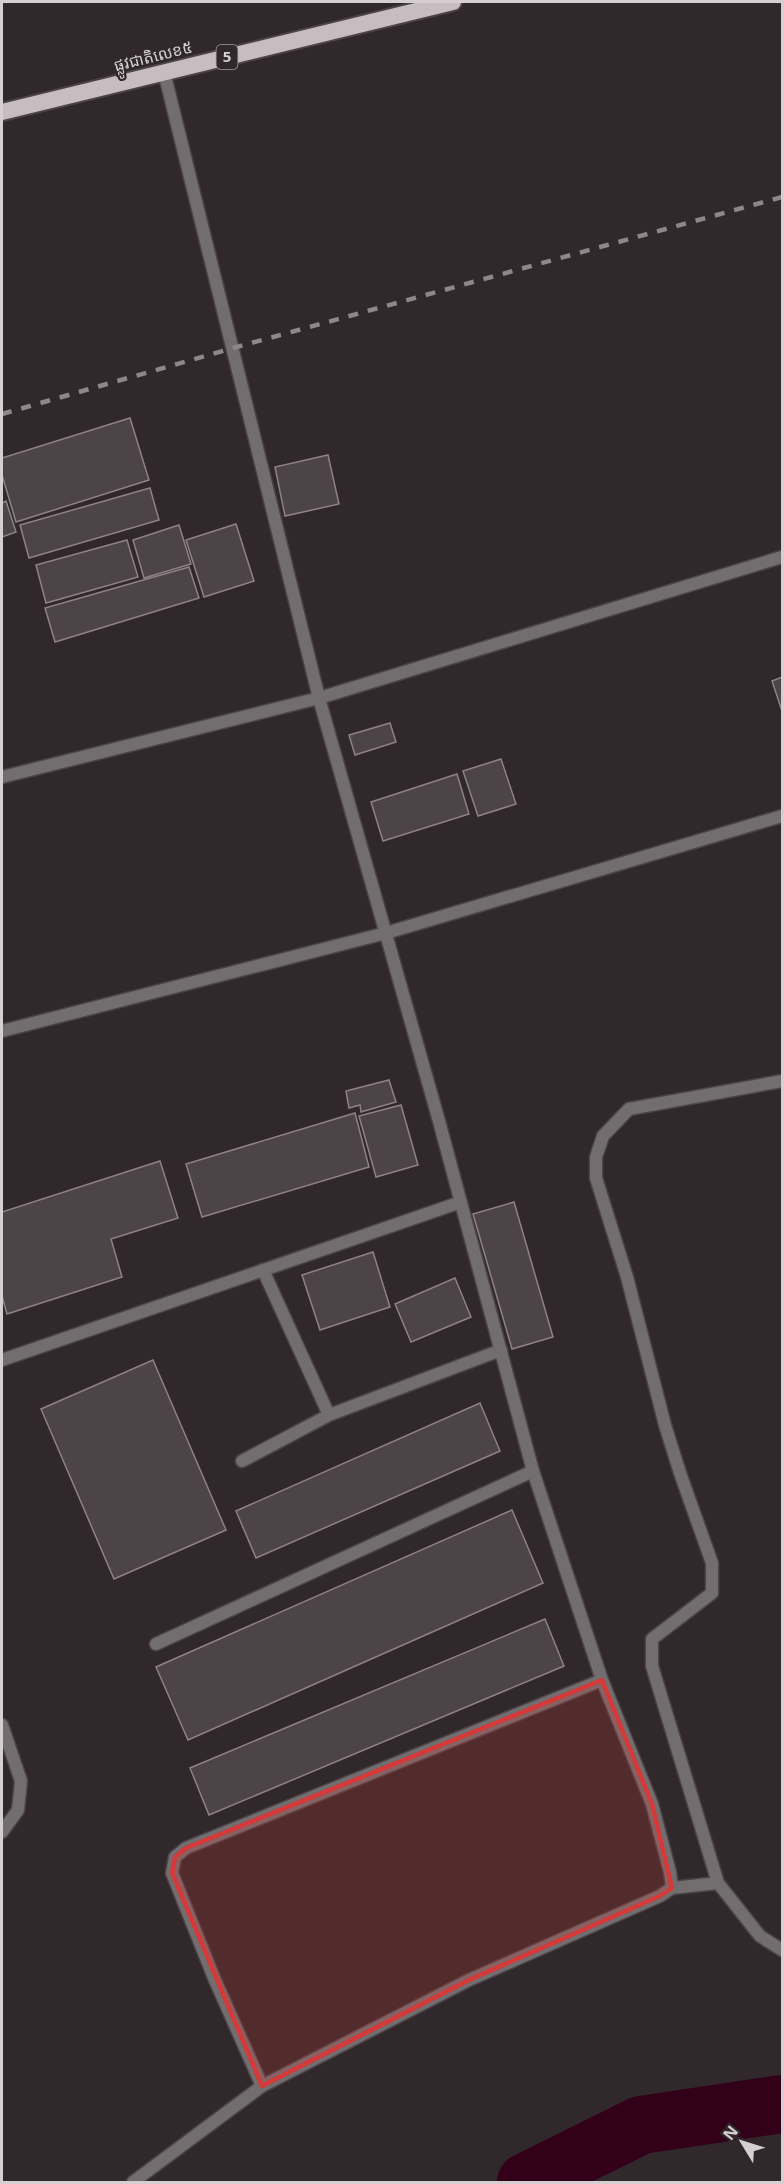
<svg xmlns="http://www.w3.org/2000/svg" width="784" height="2184" font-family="'Noto Sans','Noto Sans Khmer',sans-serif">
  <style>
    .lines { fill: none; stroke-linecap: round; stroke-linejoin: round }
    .river { stroke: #320119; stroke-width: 58 }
    .building { fill: #4d4447; stroke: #8d8386; stroke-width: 1.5 }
    .service-casing { stroke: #4b4346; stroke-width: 15 }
    .minor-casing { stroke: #4b4346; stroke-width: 15 }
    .trunk-casing { stroke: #4b4346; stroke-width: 20 }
    .service { stroke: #726d6f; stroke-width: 12 }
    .minor { stroke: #726d6f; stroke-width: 12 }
    .trunk { stroke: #c7bdc0; stroke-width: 16 }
    .rail { stroke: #8e878a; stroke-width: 4.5; stroke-dasharray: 10 10; stroke-linecap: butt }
    .marked { fill: #d63939; fill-opacity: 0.2; stroke: #d63939; stroke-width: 4.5; stroke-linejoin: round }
    .labels { text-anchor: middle; stroke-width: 4.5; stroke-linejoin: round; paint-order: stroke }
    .shield { fill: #31282b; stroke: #a49d9f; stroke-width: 1.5 }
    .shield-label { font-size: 15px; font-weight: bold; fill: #d5cfd1 }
    .street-label { font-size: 16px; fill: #d5cfd1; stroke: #31282b }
  </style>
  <rect width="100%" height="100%" fill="#31282b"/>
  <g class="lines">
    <path class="river" d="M526,2182L641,2125L782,2104"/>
  </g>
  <path class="building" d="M130,418L149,480L16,522L2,475V458Z
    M328,455L339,504L285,516L275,467Z
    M150,488L159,520L29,558L20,525Z
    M6,501L16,532L2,537V503Z
    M236,524L254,581L204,597L186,540Z
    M179,525L191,564L144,578L133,540Z
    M127,540L138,577L46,603L36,565Z
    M189,567L199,598L55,642L45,608Z
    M782,677V711L772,681Z
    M390,723L396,742L355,755L349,735Z
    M501,759L516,804L478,816L463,771Z
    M457,774L469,814L383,841L371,802Z
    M389,1080L396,1102L361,1112L360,1105L349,1108L346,1091Z
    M401,1105L418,1165L376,1177L359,1116Z
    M355,1113L369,1167L202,1217L186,1164Z
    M160,1161L178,1218L111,1239L122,1277L7,1314L2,1296V1212Z
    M514,1202L553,1337L512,1349L473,1214Z
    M373,1252L390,1307L320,1330L302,1275Z
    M455,1278L471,1317L411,1342L395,1304Z
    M153,1360L226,1530L114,1579L41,1409Z
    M480,1403L500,1451L256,1558L236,1511Z
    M512,1510L543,1583L188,1740L156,1667Z
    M545,1619L564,1666L209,1815L190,1768Z"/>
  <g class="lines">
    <g class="service-casing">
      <path id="service" d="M782,1081L629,1109L603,1136L596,1157V1178L627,1277L665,1425L680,1473L712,1563V1593L652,1639V1666L718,1883L760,1936L782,1950
        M263,1270L329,1415
        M242,1461L329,1415L501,1350
        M156,1644L533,1471
        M672,1888L718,1883"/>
    </g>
    <g class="minor-casing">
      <path id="minor" d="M2,777L319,698L782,557
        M2,1031L386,933L782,816
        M2,1360L461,1202
        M2,1725L21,1781L18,1810L2,1832
        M262,2086L214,1978L172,1873L175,1857L186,1848L602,1680
        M133,2182L262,2086L469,1980L660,1896L672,1888L670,1872L652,1804L602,1680L533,1471L439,1121L319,698L164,72"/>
    </g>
    <g class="trunk-casing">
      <path id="trunk" d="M2,112L453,2"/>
    </g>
    <use href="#service" class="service"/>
    <use href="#minor" class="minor"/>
    <use href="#trunk" class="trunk"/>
    <path class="rail" d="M2,414L233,348L782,197"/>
  </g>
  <path class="marked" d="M602,1680L652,1804L672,1888L660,1896L469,1980L262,2086L172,1873L175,1857L186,1848Z"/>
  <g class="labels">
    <rect class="shield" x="216.5" y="45" width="21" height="24" rx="4.5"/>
    <g class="shield-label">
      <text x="227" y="62">5</text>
    </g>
    <g class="street-label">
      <text transform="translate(153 56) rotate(-14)" y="6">ផ្លូវជាតិលេខ៥</text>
    </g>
  </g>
  <rect width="784" height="2184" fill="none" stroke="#d5cfd1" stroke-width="6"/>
  <g transform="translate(742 2142) rotate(308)" stroke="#31282b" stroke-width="4.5" paint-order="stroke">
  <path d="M0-4.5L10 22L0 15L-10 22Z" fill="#d5cfd1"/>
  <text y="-9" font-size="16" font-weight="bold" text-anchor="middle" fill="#d5cfd1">N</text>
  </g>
</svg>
